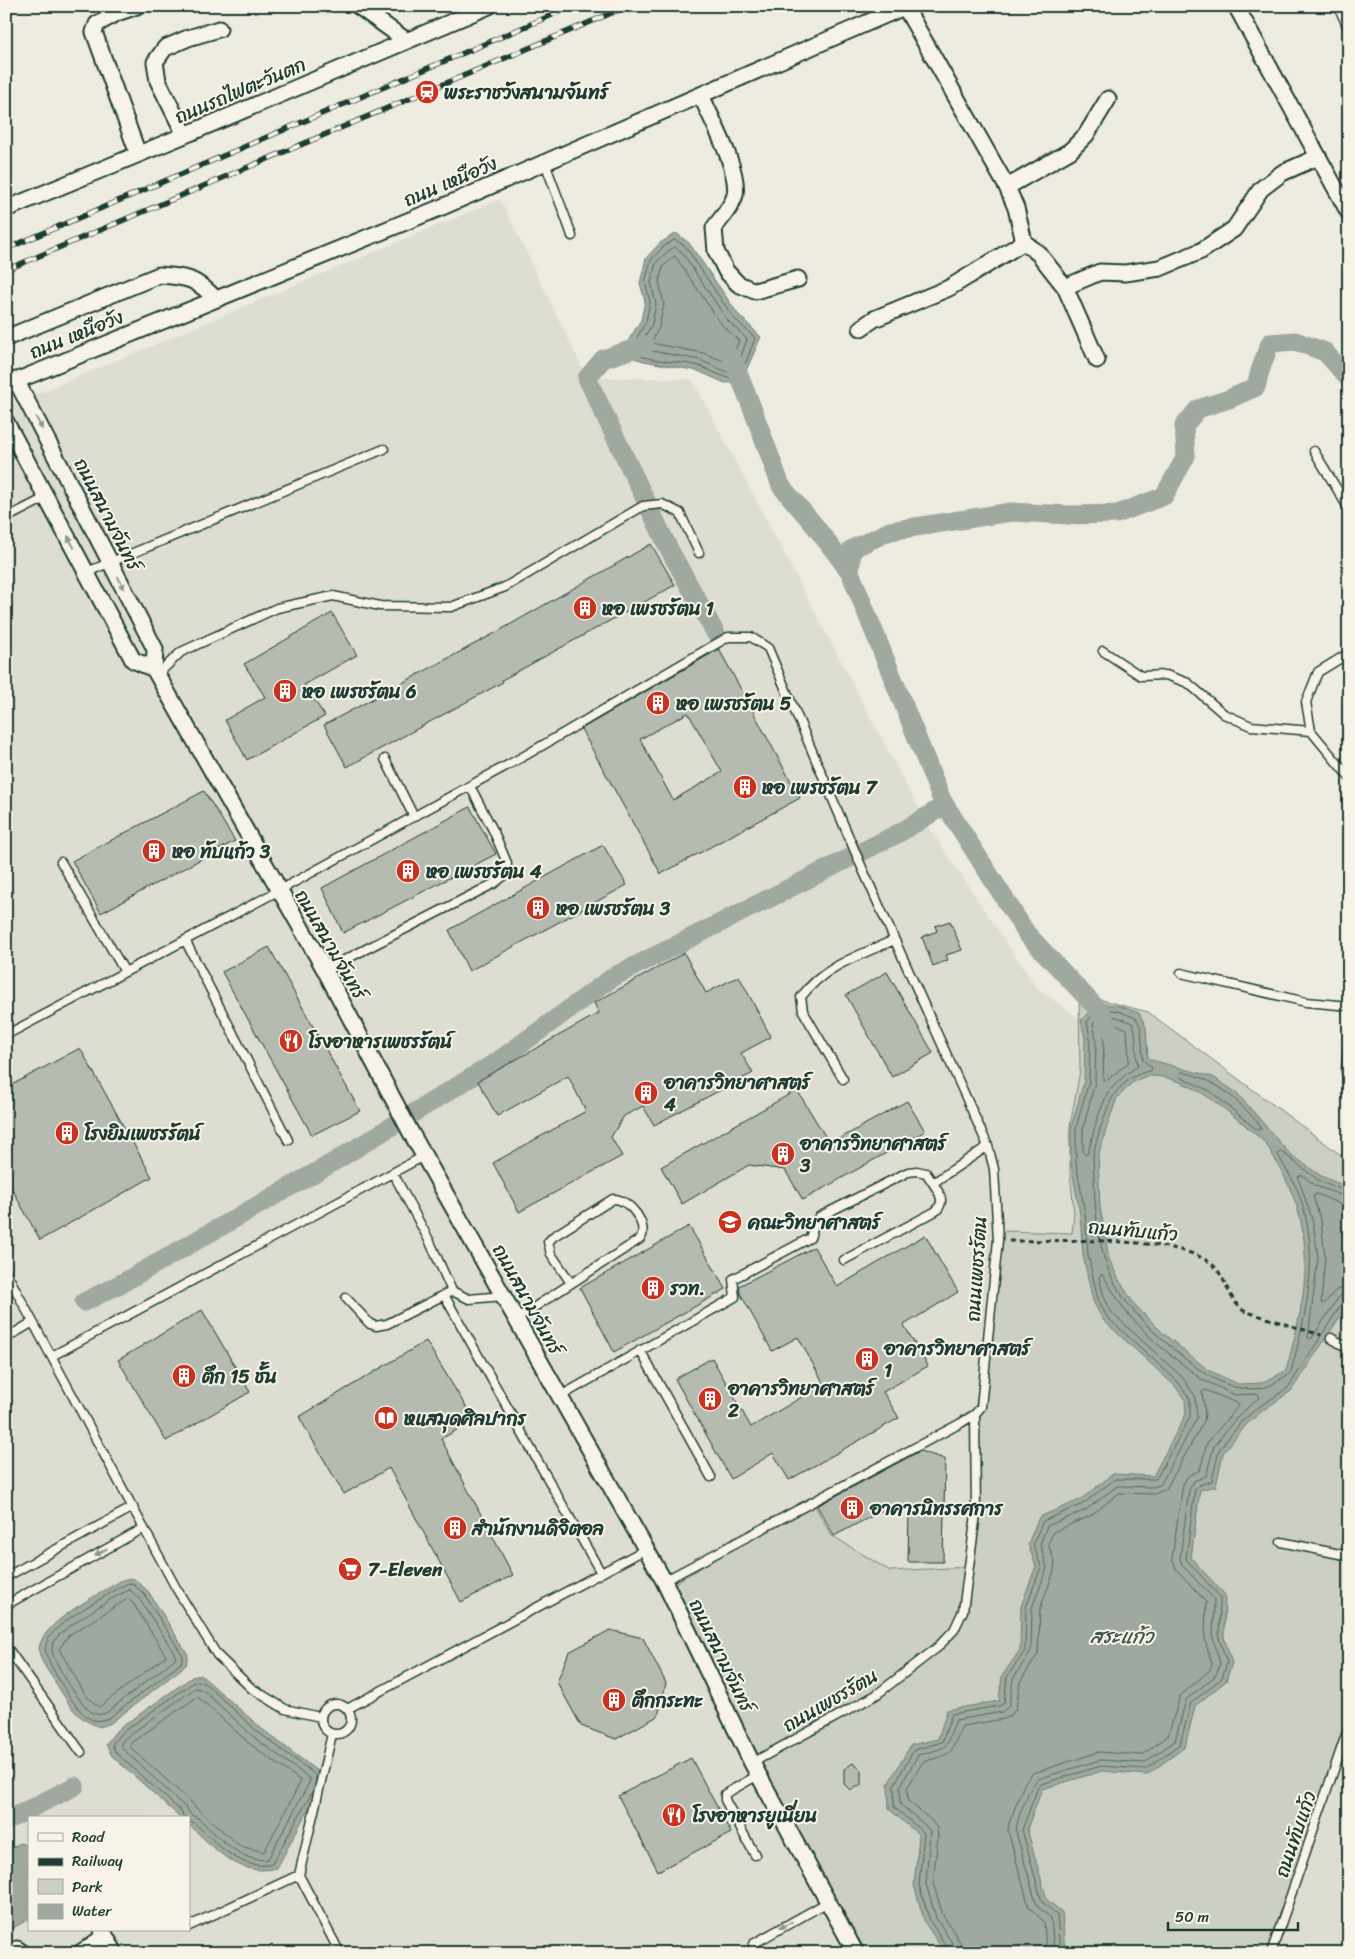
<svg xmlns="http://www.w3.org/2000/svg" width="1355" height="1959" font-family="Sriracha,'Playpen Sans Thai',sans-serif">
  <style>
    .built { fill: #ddddd2; fill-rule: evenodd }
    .green { fill: #cccfc4; stroke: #76867c }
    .water { fill: #9fa99f; stroke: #6c7e74; fill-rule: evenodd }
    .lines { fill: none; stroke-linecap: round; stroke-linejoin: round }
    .shore { stroke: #52685f; stroke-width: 1 }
    .canal { stroke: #9fa99f; stroke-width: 19 }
    .building { fill: #b5bbb0; stroke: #1f3d34; fill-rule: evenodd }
    .service-casing { stroke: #1f3d34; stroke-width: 11 }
    .minor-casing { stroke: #1f3d34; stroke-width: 19 }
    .path { stroke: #1f3d34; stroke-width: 3; stroke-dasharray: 5 4; stroke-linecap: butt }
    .service { stroke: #f7f3e8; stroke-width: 8 }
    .minor { stroke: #f7f3e8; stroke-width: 15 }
    .rail-casing { stroke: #1f3d34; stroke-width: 5.5 }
    .rail { stroke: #f7f3e8; stroke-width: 4; stroke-dasharray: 11; stroke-linecap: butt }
    .oneway { fill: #8b988e }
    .labels { text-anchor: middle; stroke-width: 4; stroke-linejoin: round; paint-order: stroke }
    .street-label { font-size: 19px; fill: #1f3d34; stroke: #f7f3e8 }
    .poi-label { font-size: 19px; font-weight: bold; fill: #1f3d34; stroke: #f7f3e8; text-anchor: start }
    .water-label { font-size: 20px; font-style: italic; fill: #3f584f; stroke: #f7f3e8 }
  </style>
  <rect width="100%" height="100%" fill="#eeece1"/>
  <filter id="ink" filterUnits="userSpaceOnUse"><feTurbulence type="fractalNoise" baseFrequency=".02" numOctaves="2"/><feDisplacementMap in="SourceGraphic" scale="10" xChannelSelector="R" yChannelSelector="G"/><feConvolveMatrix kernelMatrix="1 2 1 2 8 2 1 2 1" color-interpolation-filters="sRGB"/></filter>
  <g filter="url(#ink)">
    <path class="built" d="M500,199L587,377L692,379L928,826L1037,988L1334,1203L1349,1208V1953H6V407ZM29,1818H189V1930H29Z"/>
    <path class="green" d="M1079,994L1148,1012L1349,1161V1720L1271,1953H856L752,1763L675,1583L812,1501L831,1535L890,1571L969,1567L978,1421L1004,1231L1072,1233L1074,1214L1070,1170V1126L1080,1071Z"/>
    <path class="water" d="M676,233L689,243L738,314L761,337L741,382L725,383L698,371L644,361L620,354L641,320L645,301L640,283L646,258L660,243Z
      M1098,1003L1120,1006L1139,1013L1146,1027L1148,1059L1213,1077L1237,1093L1289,1153L1321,1176L1349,1188V1303L1291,1391L1262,1411L1246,1425L1223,1453L1216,1486L1200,1490L1191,1558L1225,1595L1224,1637L1232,1663L1226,1681L1195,1706L1185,1747L1147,1775L1102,1771L1042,1789L1027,1829L1047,1900L1062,1912L1065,1953H945L925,1923L914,1885L919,1835L889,1809L888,1784L911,1745L938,1739L947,1710L999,1701L1002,1676L1020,1650L1021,1606L1036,1566L1028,1544L1039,1517L1080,1500L1113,1474L1153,1476L1186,1414L1185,1400L1175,1386L1103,1320L1093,1301L1083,1255L1080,1214L1071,1164V1128L1084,1081L1085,1039L1081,1020ZM1146,1076C1177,1075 1203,1092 1227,1111C1239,1120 1251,1130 1262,1140C1271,1149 1276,1162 1282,1172C1319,1241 1305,1299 1286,1371L1261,1383L1238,1384L1208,1370L1164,1334L1134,1304L1119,1280L1109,1259L1100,1207L1098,1156L1108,1123L1117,1098L1132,1083Z
      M133,1578L148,1591L188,1655L186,1665L111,1723L100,1727C75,1718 71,1707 57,1685C52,1676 40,1662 39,1651C38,1623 102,1593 122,1580Z
      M201,1675L262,1729L321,1774V1785L277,1868C238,1878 215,1848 189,1825V1818H181L112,1756L106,1744L116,1731L192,1677Z
      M20,1843L29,1846V1919L6,1932V1851Z"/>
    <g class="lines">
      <path class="shore" d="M675,240L685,246L733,317L755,338L747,360L737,377C721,379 714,371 699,366C677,360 650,363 629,351L646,322L650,301L645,282L651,260L663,247Z
        M675,247L681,251L728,321L747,339L741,357L733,371L727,372L700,360L647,350L639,347L652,324L656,304L651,282L656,263L667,252Z
        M675,256L722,325L739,341L729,363L703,353L651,343L659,327L664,304L659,282L663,267Z
        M1102,1015L1117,1017L1132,1023C1139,1036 1134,1052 1138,1066L1125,1075L1108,1092L1097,1119L1088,1153L1085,1155L1083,1153V1129L1095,1082L1096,1039L1093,1024Z
        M1104,1023L1115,1024L1127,1029L1129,1062L1105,1082L1103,1080L1104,1039L1102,1027Z
        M1181,1072C1210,1077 1230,1093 1250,1114C1254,1119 1260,1123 1261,1129L1257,1130L1210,1091L1180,1077L1179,1074Z
        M1349,1198L1316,1186L1302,1175L1298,1177L1313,1222L1318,1258L1308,1338H1312L1338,1298L1342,1295L1349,1294
        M1349,1206L1340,1204L1317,1194L1313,1196L1321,1222L1325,1257L1321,1303H1325L1336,1290L1349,1286
        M132,1583L144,1594L183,1656L181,1663L172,1670L109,1718C101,1721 95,1722 87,1717C76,1710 49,1666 46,1653C45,1649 46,1642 49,1638C59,1620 105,1597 124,1585Z
        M130,1590L139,1598L173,1651L176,1658L106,1713C100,1715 96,1715 91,1712C82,1706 50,1658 52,1648C53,1641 59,1634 65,1630C76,1621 118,1593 130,1590Z
        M128,1599L133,1603L166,1656L99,1707L86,1696L59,1649L68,1636Z
        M196,1688L203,1690L255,1738L310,1779L309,1783L268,1859C242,1865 215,1833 198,1818L191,1815L186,1808L120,1746L124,1739Z
        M198,1697L250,1744L301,1781L264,1852L240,1846L196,1808L191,1802L130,1747L131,1743Z
        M184,1818L182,1812L116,1753L112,1745L120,1734L194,1682L200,1681L207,1685L259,1733L308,1769L316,1776V1780
        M189,1821L194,1823C216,1842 240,1872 272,1864L315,1787
        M949,1953L948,1949L930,1921L919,1885L924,1833L894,1807V1785L914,1750L942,1742L952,1714L999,1706L1004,1703L1007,1677L1025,1651L1026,1607L1041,1567L1033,1544L1043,1521L1083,1504L1115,1479H1156L1190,1417V1399L1178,1382L1107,1317L1098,1299L1088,1255L1085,1213L1076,1163V1128L1089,1081L1090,1039L1087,1021L1101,1008L1118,1011L1136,1018L1141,1028L1143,1060L1152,1068L1151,1071C1137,1072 1122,1083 1114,1095C1107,1105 1095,1143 1093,1156C1093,1163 1094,1171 1094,1179C1095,1213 1098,1251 1114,1282C1130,1313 1157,1335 1183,1357C1206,1375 1230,1393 1261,1388C1270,1387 1280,1379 1288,1375L1291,1372C1307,1311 1322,1250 1297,1189C1292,1178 1284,1166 1278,1155L1279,1153L1282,1152L1318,1180L1349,1192
        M955,1953L954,1946L936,1918L926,1884L930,1831L926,1826L900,1804V1787L918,1755C954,1745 942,1752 956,1720L1002,1712L1009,1706L1013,1679L1031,1651L1032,1608L1047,1568L1040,1544L1047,1526L1086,1510L1117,1486L1153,1487L1160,1485L1197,1418L1195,1396L1183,1378L1112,1313L1104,1297L1099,1277L1102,1274L1126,1312L1156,1343L1201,1379L1235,1395L1258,1394L1260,1397L1237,1417L1214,1446L1206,1476L1194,1481L1189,1490L1180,1559L1183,1566L1214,1599L1213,1638L1220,1664L1216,1675L1186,1700L1175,1741L1144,1763L1100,1760L1038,1779C1030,1784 1016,1821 1016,1832L1036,1903L1039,1908L1051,1918L1054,1953
        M962,1953L960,1942L943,1915L933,1883L938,1836L937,1828L931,1820L908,1801L907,1788L923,1762C957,1752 948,1757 962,1726L1004,1719L1011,1715L1016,1709L1020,1682L1038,1654L1040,1609L1054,1571L1055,1562L1048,1544L1053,1532L1090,1516L1119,1493L1155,1494L1166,1489L1204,1421L1205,1413L1202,1392L1205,1390L1237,1403L1239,1405L1207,1443L1200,1470L1188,1476L1183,1484L1172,1558L1176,1569L1206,1602L1205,1639L1212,1664L1210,1670L1180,1696L1168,1736L1142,1755L1099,1752L1033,1773L1025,1782L1009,1823L1008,1831L1029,1907L1044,1922L1046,1953
        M1060,1953L1057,1915L1042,1902L1022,1830L1038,1787L1041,1784L1101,1766L1146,1769L1180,1744L1191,1703L1222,1678L1227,1663L1219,1638L1220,1597L1186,1559L1195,1489L1199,1485L1212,1481L1219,1450L1242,1421L1259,1407L1288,1388L1342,1303L1349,1300"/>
      <path class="canal" d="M645,345L603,359L587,378L669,549L716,634
        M732,358L751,405L781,486L815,526L850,572
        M1108,1028L1102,1014L1027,934L942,800L850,572L852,549L890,531L1011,512L1069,515L1117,514L1164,496L1186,456L1184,426L1198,409L1229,399L1256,387L1260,371L1270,343L1295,341L1325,352L1349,379
        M84,1302L124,1282L332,1163L498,1061L613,977L901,832L945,805
        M6,1821L75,1786"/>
    </g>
    <path class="building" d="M651,544L675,585L502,680L503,682L347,767L324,725L497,632Z
      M332,613L357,655L304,685L325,716L247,760L225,720L265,697L244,664Z
      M719,649L800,798L661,874L581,729ZM688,713L722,772L673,800L640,739Z
      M204,791L235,841L101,913L72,861Z
      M470,807L496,854L343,933L322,888Z
      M603,845L627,885L469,971L449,930Z
      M950,921L962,950L946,955L948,960L933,966L922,937L937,931L935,926Z
      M269,947L360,1111L312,1135L222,972Z
      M684,953L706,993L739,976L771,1037L741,1053L753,1073L654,1125L643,1106L624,1116L611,1137L622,1156L519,1212L493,1163L586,1111L568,1076L497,1116L478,1081L599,1013L594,1003Z
      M887,972L933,1053L892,1077L846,995Z
      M80,1048L152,1177L40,1240L6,1178V1088Z
      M797,1090L830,1144L907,1101L925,1131L803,1200L785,1170L749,1165L682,1204L661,1167Z
      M689,1226L726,1289L614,1352L580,1288Z
      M925,1235L958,1292L904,1325L928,1366L883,1392L899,1418L789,1480L773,1453L731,1479L675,1379L712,1358L751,1427L824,1384L798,1337L772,1351L740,1293L739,1286L814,1247L837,1287Z
      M202,1310L250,1392L166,1441L118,1360Z
      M426,1341L474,1420L441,1439L513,1575L461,1602L389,1468L344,1494L299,1417Z
      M920,1451L945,1459L943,1562H908L909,1510L891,1506L834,1536L817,1506Z
      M610,1630L643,1638L666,1683L658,1716L616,1739L581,1726L557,1682L569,1652Z
      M691,1758L731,1833L658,1871L618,1796Z
      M853,1763L861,1770V1785L850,1790L844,1784V1769Z"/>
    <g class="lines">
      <g class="service-casing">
        <path id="service" d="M1338,6L1349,30
          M545,162C553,187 564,211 572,236
          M1314,451L1349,509
          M6,518L47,497
          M87,572L384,449
          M1103,651L1141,676L1166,675L1188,683L1224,714L1251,726L1311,731
          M1349,653L1318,672L1306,702L1311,731L1349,777
          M157,675L181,652L277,608L333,596L380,606L451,607L505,587L643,506L662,504L680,513L699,553
          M385,759L414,817
          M61,862L125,972
          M185,940L288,1140
          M325,970L495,883L505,875L507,863L494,832L470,786
          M1181,973L1306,1002L1349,1006
          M6,1035L278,891L526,755L728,637H751L768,648L863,870L988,1146L994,1169L998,1240L981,1407L975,1414L976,1514L963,1611L954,1630L938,1647L876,1695L752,1763
          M1349,1035L1346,1071L1349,1082
          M843,1079L803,1011L801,997C825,965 859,956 894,940
          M844,1260L936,1211C946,1201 939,1193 933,1183
          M6,1272L176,1588L217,1655L251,1688L285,1709L320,1717
          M452,1291L469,1299L503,1296
          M444,1295L601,1573
          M346,1298L370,1324L376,1326L387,1324L452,1291L430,1242L393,1173
          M516,1319L640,1239C650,1226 629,1198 613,1199L554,1236L548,1242L551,1254L571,1283
          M6,1338L33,1322
          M1331,1338L1349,1349
          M640,1350L711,1477
          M52,1356L424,1156
          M559,1397L735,1297L733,1279L810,1238L815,1222L819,1217L908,1172L917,1171L926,1173L933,1183L988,1146
          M1281,1542L1349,1556
          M6,1577L133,1507
          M664,1581L961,1423L975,1414
          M6,1605L144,1528
          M6,1646L81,1752
          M321 1719a15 15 0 1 1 30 0a15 15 0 1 1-30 0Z
          M347,1709L646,1549
          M755,1855L725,1800V1794L758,1775
          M299,1875L332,1734
          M189,1926L299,1875L340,1953
          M758,1953L753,1944L828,1902
          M1271,1953L1349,1726"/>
      </g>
      <g class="minor-casing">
        <path id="minor" d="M137,6L117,13L97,24L94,32L138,154
          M358,6L407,41
          M1236,6L1349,213
          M905,7L1007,187L1016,208L1024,242L1039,254L1065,287L1097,360
          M701,95C711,119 740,170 735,195C732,207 721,218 714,228L716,251L726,271L738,284L755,291L798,279
          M185,135L158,81L155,62L165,48L188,38L219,29
          M1007,187L1070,151L1086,135L1108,99
          M6,209L185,135L489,6
          M1065,287L1100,272L1125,273L1160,268L1201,251L1234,229L1261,189L1282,173L1318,157
          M861,328L874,319L949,288L1024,242
          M6,338L159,275C188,277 195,278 216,299
          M6,385L442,207L906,6
          M6,422L133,660L154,669L155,649L16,380
          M154,669L325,970L410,1131L664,1581L752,1763L856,1953
          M102,1930L115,1953
          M6,1951L17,1949L23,1953
          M80,1953L105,1936"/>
      </g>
      <path class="path" d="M1009,1241C1057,1241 1171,1235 1209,1262C1226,1273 1226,1298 1244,1311L1321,1335"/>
      <use href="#service" class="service"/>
      <use href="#minor" class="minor"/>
      <g class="rail-casing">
        <path id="rail" d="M6,249L573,6
          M6,270L628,6"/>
      </g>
      <use href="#rail" class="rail"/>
    </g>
    <defs><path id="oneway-solid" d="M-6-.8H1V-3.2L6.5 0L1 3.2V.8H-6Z" transform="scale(1.25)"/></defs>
    <g class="oneway">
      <use href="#oneway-solid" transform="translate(39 423) rotate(63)"/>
      <use href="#oneway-solid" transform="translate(71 542) rotate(-118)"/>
      <use href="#oneway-solid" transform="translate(121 583) rotate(63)"/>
      <use href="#oneway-solid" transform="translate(101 1552) rotate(151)"/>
      <use href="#oneway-solid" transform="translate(786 1925) rotate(151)"/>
    </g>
  </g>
  <defs>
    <g id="station-disc" transform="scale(1.25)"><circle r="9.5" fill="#c8321e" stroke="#f7f3e8"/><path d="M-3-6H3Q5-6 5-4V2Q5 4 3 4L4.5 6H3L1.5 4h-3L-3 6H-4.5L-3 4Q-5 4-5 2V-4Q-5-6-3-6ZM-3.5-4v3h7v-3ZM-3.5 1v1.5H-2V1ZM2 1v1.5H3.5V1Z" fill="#fff"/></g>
    <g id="building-disc" transform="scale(1.25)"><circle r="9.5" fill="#c8321e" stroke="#f7f3e8"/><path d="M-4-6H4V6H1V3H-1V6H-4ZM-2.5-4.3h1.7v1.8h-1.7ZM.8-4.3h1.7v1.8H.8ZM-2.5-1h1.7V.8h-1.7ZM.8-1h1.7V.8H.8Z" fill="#fff"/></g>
    <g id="restaurant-disc" transform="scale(1.25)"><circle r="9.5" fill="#c8321e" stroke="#f7f3e8"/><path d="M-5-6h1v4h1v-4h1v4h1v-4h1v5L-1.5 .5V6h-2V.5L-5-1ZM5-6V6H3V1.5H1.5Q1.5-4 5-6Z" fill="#fff"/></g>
    <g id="university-disc" transform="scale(1.25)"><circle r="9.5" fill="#c8321e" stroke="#f7f3e8"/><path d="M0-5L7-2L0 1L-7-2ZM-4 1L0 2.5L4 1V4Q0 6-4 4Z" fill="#fff"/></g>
    <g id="library-disc" transform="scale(1.25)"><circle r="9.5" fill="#c8321e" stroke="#f7f3e8"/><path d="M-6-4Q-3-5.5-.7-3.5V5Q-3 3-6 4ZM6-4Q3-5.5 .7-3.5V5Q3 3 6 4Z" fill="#fff"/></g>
    <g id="supermarket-disc" transform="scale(1.25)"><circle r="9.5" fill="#c8321e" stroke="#f7f3e8"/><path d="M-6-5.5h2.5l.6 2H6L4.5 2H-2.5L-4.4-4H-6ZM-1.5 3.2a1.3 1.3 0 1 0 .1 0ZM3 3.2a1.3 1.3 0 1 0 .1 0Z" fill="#fff"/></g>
  </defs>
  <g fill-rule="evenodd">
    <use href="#station-disc" x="427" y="92"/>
    <use href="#building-disc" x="585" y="608"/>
    <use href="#building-disc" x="285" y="691"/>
    <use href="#building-disc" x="658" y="703"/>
    <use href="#building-disc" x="745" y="787"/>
    <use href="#building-disc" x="154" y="851"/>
    <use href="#building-disc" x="408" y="871"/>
    <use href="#building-disc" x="538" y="908"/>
    <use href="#restaurant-disc" x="291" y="1041"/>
    <use href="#building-disc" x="646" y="1093"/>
    <use href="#building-disc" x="67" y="1133"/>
    <use href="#building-disc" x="783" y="1154"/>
    <use href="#university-disc" x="730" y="1222"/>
    <use href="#building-disc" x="653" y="1288"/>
    <use href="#building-disc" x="867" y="1359"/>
    <use href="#building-disc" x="184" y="1376"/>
    <use href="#building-disc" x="710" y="1399"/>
    <use href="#library-disc" x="386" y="1418"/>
    <use href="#building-disc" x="852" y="1508"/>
    <use href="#building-disc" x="455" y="1528"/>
    <use href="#supermarket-disc" x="350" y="1569"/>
    <use href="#building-disc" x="614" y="1700"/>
    <use href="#restaurant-disc" x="674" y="1815"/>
  </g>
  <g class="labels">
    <g class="street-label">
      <text transform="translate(240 90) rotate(-23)" y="7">ถนนรถไฟตะวันตก</text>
      <text transform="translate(450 181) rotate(-23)" y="7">ถนน เหนือวัง</text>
      <text transform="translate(76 334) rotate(-22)" y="7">ถนน เหนือวัง</text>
      <text transform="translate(108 514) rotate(63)" y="7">ถนนสนามจันทร์</text>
      <text transform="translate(331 944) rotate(60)" y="7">ถนนสนามจันทร์</text>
      <text transform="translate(1133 1230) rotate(5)" y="7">ถนนทับแก้ว</text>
      <text transform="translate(976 1269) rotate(-86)" y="7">ถนนเพชรรัตน</text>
      <text transform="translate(528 1299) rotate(61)" y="7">ถนนสนามจันทร์</text>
      <text transform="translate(722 1655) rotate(64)" y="7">ถนนสนามจันทร์</text>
      <text transform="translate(830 1700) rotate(-30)" y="7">ถนนเพชรรัตน</text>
      <text transform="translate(1295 1834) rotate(-71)" y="7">ถนนทับแก้ว</text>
    </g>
    <g class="poi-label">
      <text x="444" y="99">พระราชวังสนามจันทร์</text>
      <text x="602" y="615">หอ เพรชรัตน 1</text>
      <text x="302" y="698">หอ เพรชรัตน 6</text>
      <text x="676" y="710">หอ เพรชรัตน 5</text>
      <text x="762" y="794">หอ เพรชรัตน 7</text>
      <text x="172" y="858">หอ ทับแก้ว 3</text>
      <text x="426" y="878">หอ เพรชรัตน 4</text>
      <text x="556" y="915">หอ เพรชรัตน 3</text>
      <text x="308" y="1048">โรงอาหารเพชรรัตน์</text>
      <text x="664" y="1089">อาคารวิทยาศาสตร์<tspan x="664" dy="22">4</tspan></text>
      <text x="84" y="1140">โรงยิมเพชรรัตน์</text>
      <text x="800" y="1150">อาคารวิทยาศาสตร์<tspan x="800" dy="22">3</tspan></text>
      <text x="748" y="1229">คณะวิทยาศาสตร์</text>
      <text x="670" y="1295">รวท.</text>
      <text x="884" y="1355">อาคารวิทยาศาสตร์<tspan x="884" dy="22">1</tspan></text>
      <text x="202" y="1383">ตึก 15 ชั้น</text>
      <text x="728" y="1395">อาคารวิทยาศาสตร์<tspan x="728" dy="22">2</tspan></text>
      <text x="404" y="1425">หแสมุดศิลปากร</text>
      <text x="870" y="1515">อาคารนิทรรศการ</text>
      <text x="472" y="1535">สำนักงานดิจิตอล</text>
      <text x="368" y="1576">7-Eleven</text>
      <text x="632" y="1707">ตึกกระทะ</text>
      <text x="692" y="1822">โรงอาหารยูเนี่ยน</text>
    </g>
    <g class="water-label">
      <text x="1122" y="1643">สระแก้ว</text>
    </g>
  </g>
  <rect width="1355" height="1959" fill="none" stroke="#f7f3e8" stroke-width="25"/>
  <rect x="12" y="12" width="1330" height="1934" fill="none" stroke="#1f3d34" stroke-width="2" filter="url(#ink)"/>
  <rect x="28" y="1816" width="162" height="115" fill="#f7f3e8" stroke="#a1aaa0"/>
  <rect x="38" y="1833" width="25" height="8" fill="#f7f3e8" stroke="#a1aaa0"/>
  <text x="72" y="1842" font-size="15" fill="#1f3d34">Road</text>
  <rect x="38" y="1858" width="25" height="8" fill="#1f3d34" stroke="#a1aaa0"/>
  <text x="72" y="1866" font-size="15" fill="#1f3d34">Railway</text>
  <rect x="38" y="1879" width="25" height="15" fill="#cccfc4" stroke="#a1aaa0"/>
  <text x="72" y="1892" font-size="15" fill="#1f3d34">Park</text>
  <rect x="38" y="1904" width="25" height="15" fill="#9fa99f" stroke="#a1aaa0"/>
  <text x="72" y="1916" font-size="15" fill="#1f3d34">Water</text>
  <path d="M1168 1922v8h130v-8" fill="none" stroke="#1f3d34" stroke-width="2.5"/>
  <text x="1175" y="1922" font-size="15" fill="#1f3d34" stroke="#f7f3e8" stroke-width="4" paint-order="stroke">50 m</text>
</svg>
